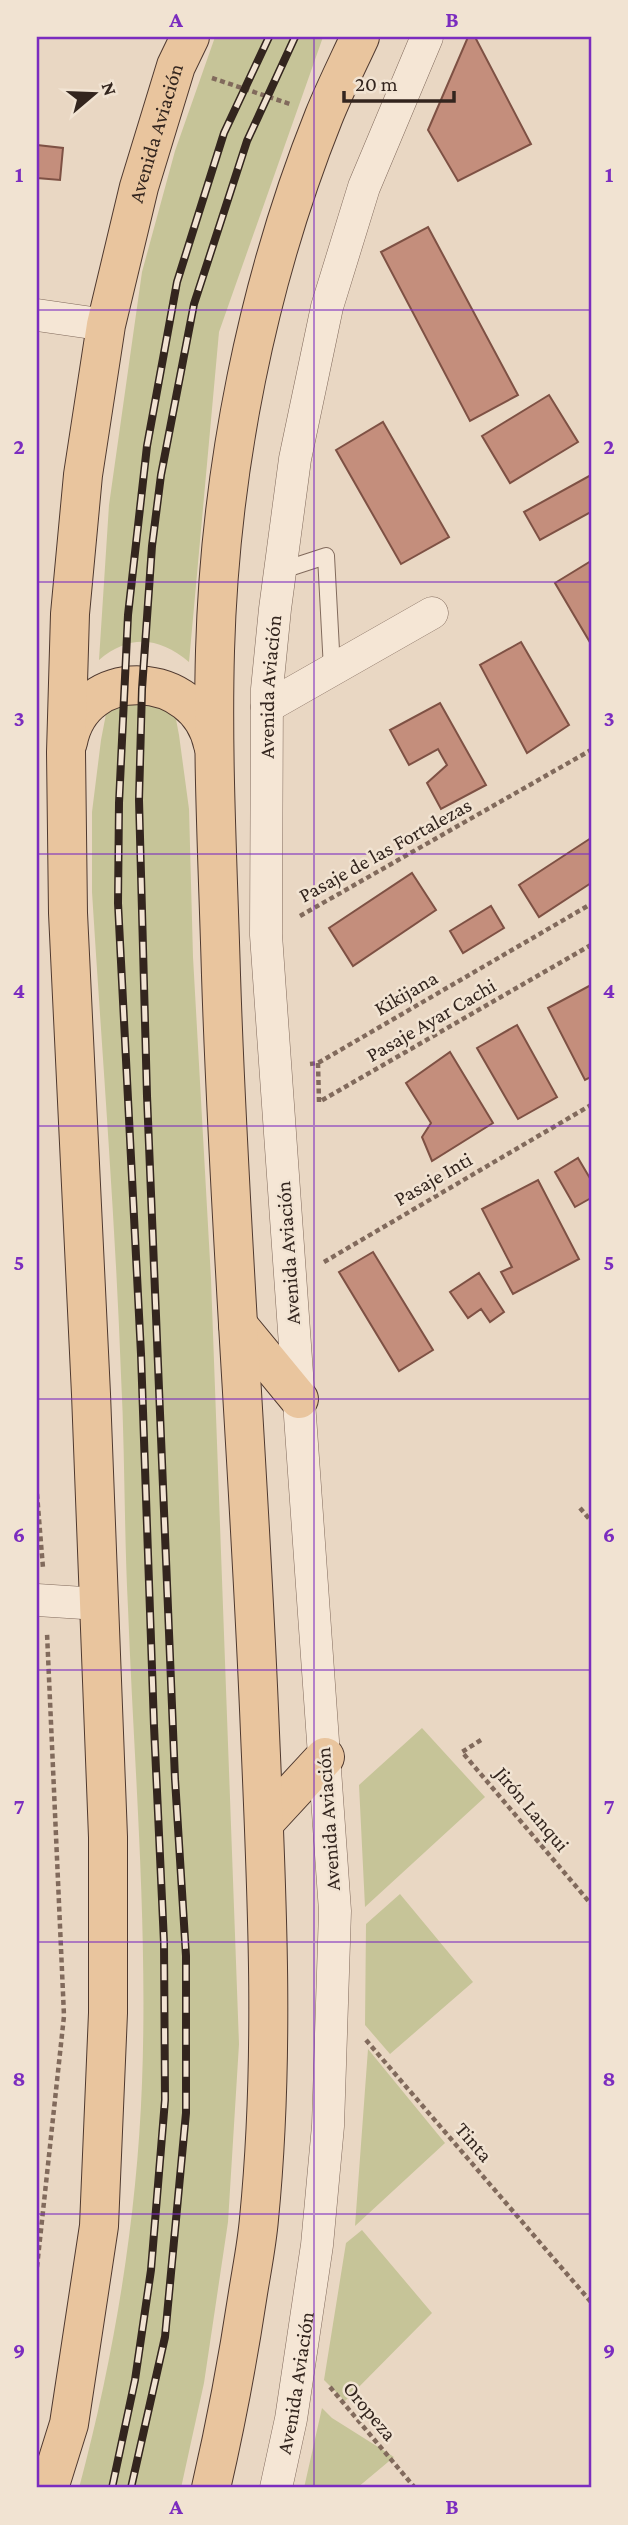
<svg xmlns="http://www.w3.org/2000/svg" width="628" height="2525" font-family="'Crimson Pro',serif">
  <style>
    .green { fill: #c6c498 }
    .building { fill: #c48e7c; stroke: #7e5144; stroke-width: 2 }
    .lines { fill: none; stroke-linecap: round; stroke-linejoin: round }
    .service-casing { stroke: #816a5c; stroke-width: 18 }
    .minor-casing { stroke: #816a5c; stroke-width: 33 }
    .primary-casing { stroke: #4f392f; stroke-width: 40 }
    .path { stroke: #816a5c; stroke-width: 4.5; stroke-dasharray: 5 3.5; stroke-linecap: butt }
    .service { stroke: #f5e6d5; stroke-width: 16 }
    .minor { stroke: #f5e6d5; stroke-width: 32 }
    .primary { stroke: #e9c59e; stroke-width: 38 }
    .rail-casing { stroke: #33251e; stroke-width: 8 }
    .rail { stroke: #f1e3d2; stroke-width: 5; stroke-dasharray: 16; stroke-linecap: butt }
    .grid { fill: none; stroke: #7b2cbf; stroke-width: 2; stroke-opacity: 0.55 }
    .labels { text-anchor: middle; stroke-width: 5; stroke-linejoin: round; paint-order: stroke }
    .street-label { font-size: 21px; fill: #33251e; stroke: #f1e3d2 }
    .neatline { fill: none; stroke: #7b2cbf; stroke-width: 2.5 }
    .grid-label { font-size: 23px; text-anchor: middle; font-weight: bold; fill: #7b2cbf }
  </style>
  <rect width="100%" height="100%" fill="#e9d7c3"/>
  <path class="green" d="M215,37H323L219,332L189,662C159,637 130,634 99,660L109,505L142,272L175,151Z
    M169,683L179,735L189,809L193,957L211,1279L239,2044L228,2222L204,2383L181,2488H79C114,2357 137,2219 142,2083C148,1925 134,1766 128,1608C124,1530 125,1452 121,1375C115,1214 102,1053 92,892V812L101,740L111,688Z
    M422,1728L485,1797L365,1907L359,1785Z
    M400,1894L473,1982L390,2054L365,2025L366,1924Z
    M368,2049L445,2143L355,2226Z
    M362,2230L432,2313L345,2401L324,2380L346,2243Z
    M322,2408L332,2418L394,2457L357,2488H304Z"/>
  <path class="building" d="M468,37H475L531,144L458,181L428,130Z
    M37,145L63,148L60,180L37,178Z
    M428,227L518,395L470,421L381,252Z
    M549,395L578,442L510,483L482,436Z
    M383,422L449,537L401,564L336,450Z
    M591,475V512L540,540L524,512Z
    M591,561V644L555,583Z
    M521,642L569,725L527,753L480,665Z
    M440,703L486,785L441,809L427,783L447,765L438,749L409,765L390,730Z
    M591,838V883L539,917L519,885Z
    M412,873L436,910L353,966L329,928Z
    M491,906L504,928L463,953L450,931Z
    M591,985V1077L585,1080L548,1008Z
    M517,1025L557,1097L518,1119L477,1048Z
    M450,1052L493,1123L432,1161L422,1137L431,1123L406,1083Z
    M578,1158L591,1180V1198L575,1207L555,1172Z
    M538,1180L579,1259L513,1294L501,1272L512,1267L482,1209Z
    M373,1252L433,1350L399,1371L339,1272Z
    M479,1273L504,1312L490,1322L481,1309L468,1318L450,1292Z"/>
  <g class="lines">
    <g class="service-casing">
      <path id="service" d="M280,571L326,556L332,669"/>
    </g>
    <g class="minor-casing">
      <g id="minor">
        <path d="M37,315L106,325"/>
        <path d="M267,707L432,613"/>
        <path d="M37,1600L99,1604"/>
        <path id="s1" d="M276,2488L291,2419L317,2245L328,2126L335,1911L266,935L267,689L275,609L295,459L327,307L364,187L427,37"/>
      </g>
    </g>
    <g class="primary-casing">
      <g id="primary">
        <path d="M68,742C83,663 197,669 213,745"/>
        <path d="M238,1325L299,1399"/>
        <path d="M264,1823L325,1757"/>
        <path id="s2" d="M49,2488L69,2424L99,2226L108,2013V1837L91,1394L68,913L66,752L70,614L83,475L106,325L139,187L176,66L190,37"/>
        <path d="M211,2488C226,2423 238,2359 248,2293C252,2268 257,2243 259,2219C275,2057 267,1895 260,1733C250,1480 229,1228 221,975C218,867 212,759 215,651C220,471 257,283 324,116C335,89 348,63 360,37"/>
      </g>
    </g>
    <path class="path" d="M212,78L290,104
      M300,916L591,750
      M318,1063L319,1102L591,945
      M310,1064L318,1063L591,904
      M324,1262L591,1105
      M37,1494L43,1568
      M580,1508L591,1521
      M481,1740L462,1752L591,1904
      M366,2040L591,2302
      M37,2267L64,2016L47,1633
      M330,2387L415,2488"/>
    <use href="#service" class="service"/>
    <use href="#minor" class="minor"/>
    <use href="#primary" class="primary"/>
    <g class="rail-casing">
      <path id="rail" d="M112,2488L135,2380L151,2270L165,2100L164,1943L154,1726L141,1354L118,903L119,803L128,615L147,446L177,282L224,133L269,37
        M131,2488L165,2337L186,2113V1956L175,1779L147,1096L139,800L142,689L152,546L161,475L194,304L247,141L295,37"/>
    </g>
    <use href="#rail" class="rail"/>
  </g>
  <path class="grid" d="M314,37V2488M37,310H591M37,582H591M37,854H591M37,1126H591M37,1399H591M37,1670H591M37,1942H591M37,2214H591"/>
  <g class="labels">
    <g class="street-label">
      <text dy="7" stroke="none"><textPath href="#s2" startOffset="2370">Avenida Aviación</textPath></text>
      <text dy="7" stroke="none"><textPath href="#s1" startOffset="1808">Avenida Aviación</textPath></text>
      <text transform="translate(385 850) rotate(-29)" y="7">Pasaje de las Fortalezas</text>
      <text transform="translate(406 993) rotate(-30)" y="7">Kikijana</text>
      <text transform="translate(431 1020) rotate(-30)" y="7">Pasaje Ayar Cachi</text>
      <text transform="translate(433 1179) rotate(-30)" y="7">Pasaje Inti</text>
      <text transform="translate(288 1253) rotate(-94)" y="7">Avenida Aviación</text>
      <text transform="translate(532 1809) rotate(50)" y="7">Jirón Lanqui</text>
      <text transform="translate(328 1819) rotate(-94)" y="7">Avenida Aviación</text>
      <text transform="translate(474 2142) rotate(49)" y="7">Tinta</text>
      <text dy="7" stroke="none"><textPath href="#s1" startOffset="107">Avenida Aviación</textPath></text>
      <text transform="translate(370 2411) rotate(50)" y="7">Oropeza</text>
    </g>
  </g>
  <rect width="628" height="2525" fill="none" stroke="#f1e3d2" stroke-width="77"/>
  <g transform="translate(94 94) rotate(71)" stroke="#f1e3d2" stroke-width="5" paint-order="stroke">
  <path d="M0-5L12 26L0 18L-12 26Z" fill="#33251e"/>
  <text y="-10" font-size="19" font-weight="bold" text-anchor="middle" fill="#33251e">N</text>
  </g>
  <path d="M344 91v10h110v-10" fill="none" stroke="#33251e" stroke-width="3.5"/>
  <text x="355" y="91" font-size="21" fill="#33251e" stroke="#f1e3d2" stroke-width="5" paint-order="stroke">20 m</text>
  <rect x="38" y="38" width="552" height="2448" class="neatline"/>
  <g class="grid-label">
    <text x="176" y="27">A</text>
    <text x="452" y="27">B</text>
    <text x="19" y="182">1</text>
    <text x="609" y="182">1</text>
    <text x="19" y="454">2</text>
    <text x="609" y="454">2</text>
    <text x="19" y="726">3</text>
    <text x="609" y="726">3</text>
    <text x="19" y="998">4</text>
    <text x="609" y="998">4</text>
    <text x="19" y="1270">5</text>
    <text x="609" y="1270">5</text>
    <text x="19" y="1542">6</text>
    <text x="609" y="1542">6</text>
    <text x="19" y="1814">7</text>
    <text x="609" y="1814">7</text>
    <text x="19" y="2086">8</text>
    <text x="609" y="2086">8</text>
    <text x="19" y="2358">9</text>
    <text x="609" y="2358">9</text>
    <text x="176" y="2514">A</text>
    <text x="452" y="2514">B</text>
  </g>
</svg>
